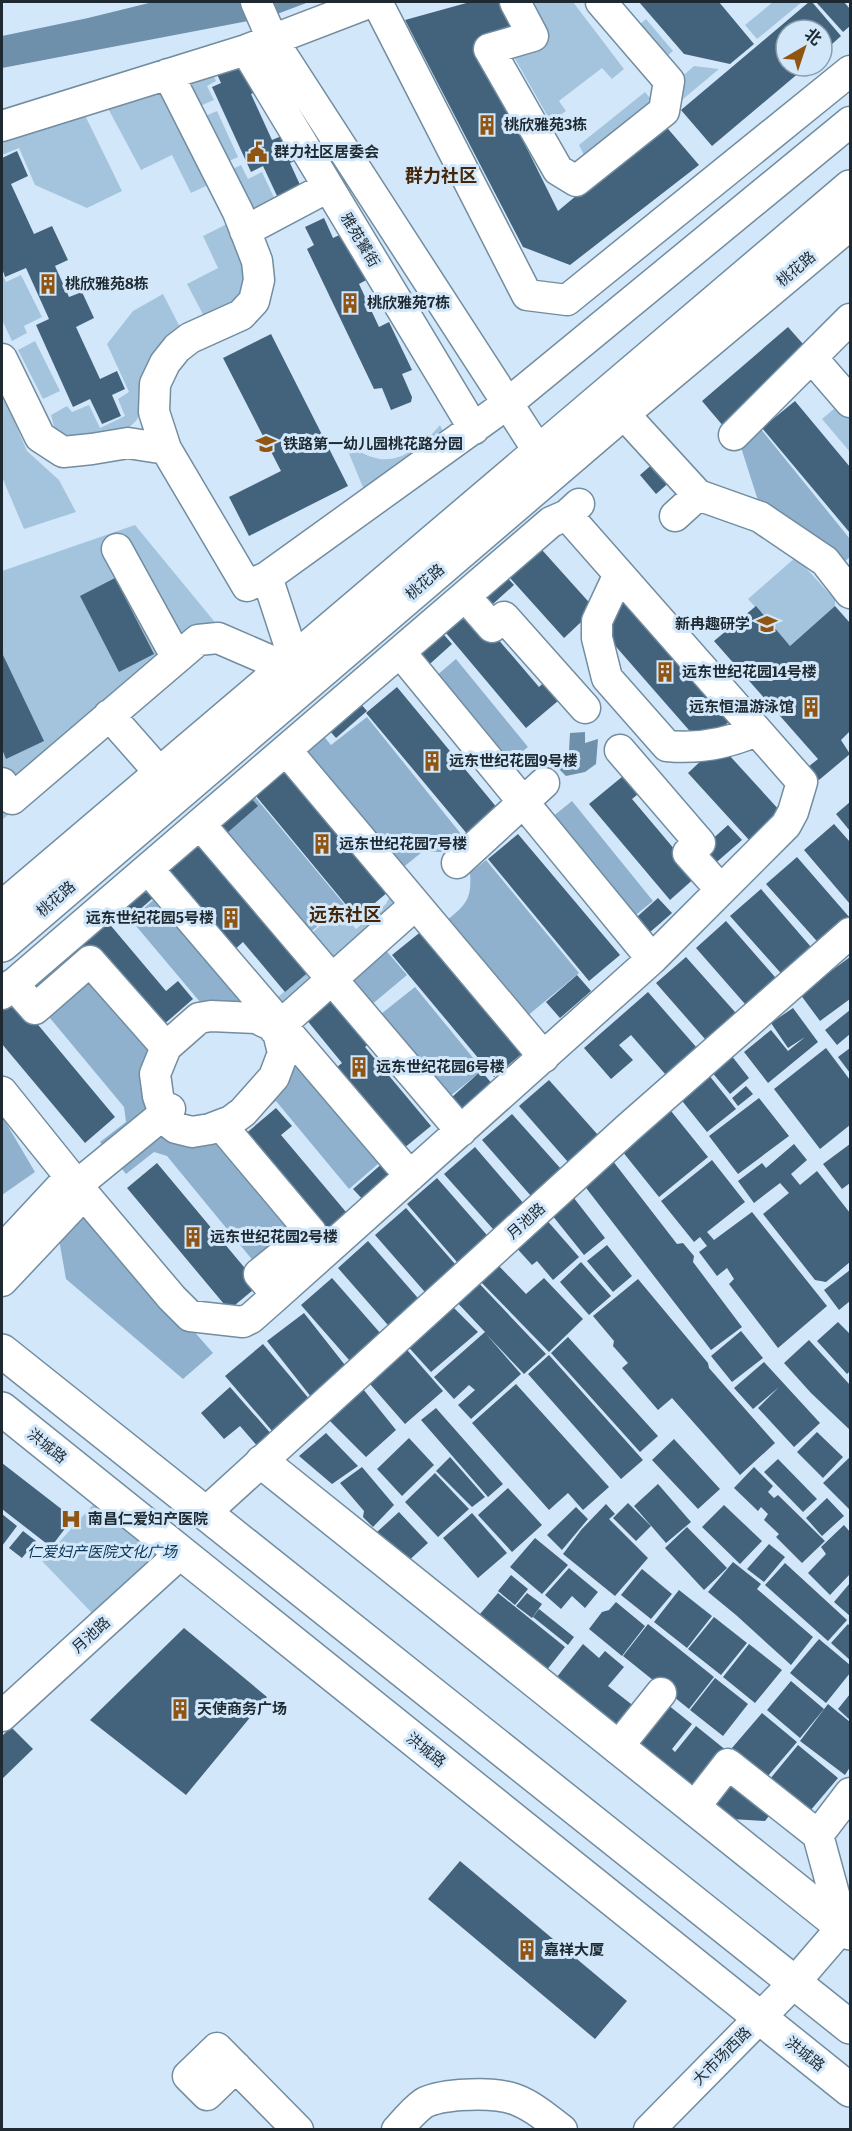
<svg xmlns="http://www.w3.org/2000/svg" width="852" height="2131" font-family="Literata,'Noto Sans SC',serif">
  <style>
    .green { fill: #a4c4de }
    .forest { fill: #8fb1cd }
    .water { fill: #6f90aa }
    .building { fill: #43627b }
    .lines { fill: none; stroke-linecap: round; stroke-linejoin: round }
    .minor-casing { stroke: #728ca0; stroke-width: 33 }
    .major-casing { stroke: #728ca0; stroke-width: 36 }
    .highway-casing { stroke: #728ca0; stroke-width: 36 }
    .minor { stroke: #fff; stroke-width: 30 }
    .major { stroke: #fff; stroke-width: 33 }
    .highway { stroke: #fff; stroke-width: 33 }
    .labels { text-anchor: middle; stroke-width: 6; stroke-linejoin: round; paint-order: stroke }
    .poi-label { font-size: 15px; font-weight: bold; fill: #1e2931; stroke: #d2e8fa; text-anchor: start }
    .street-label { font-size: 15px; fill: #1e2931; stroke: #d2e8fa }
    .park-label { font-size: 15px; font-style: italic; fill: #093451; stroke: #d2e8fa }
    .quarter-label { font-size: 18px; font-weight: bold; fill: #442709; stroke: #d2e8fa }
  </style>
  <rect width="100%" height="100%" fill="#d2e8fa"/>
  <path class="green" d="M522,2H573L624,69L612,79L602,68L559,101L566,111L551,122L510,50Z
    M773,2H802L757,39L745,25Z
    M646,19L673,51L660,62L633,30Z
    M210,66L216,81L207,86L214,100L193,109L176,76Z
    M694,66L719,69L676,105L677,81Z
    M157,83L208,185L191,193L172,155L141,170L103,99Z
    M645,92L659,109L589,165L579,145Z
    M80,105L122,191L87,208L35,185L19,148L2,155V130Z
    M217,111L238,157L220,165L198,119Z
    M241,165L248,179L262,172L278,206L247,221L224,173Z
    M231,222L244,253V299L207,322L187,284L218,268L203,236Z
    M2,273L6,282L21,275L42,317L24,326L27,333L12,341L2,320Z
    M163,294L184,335L136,421L124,432L58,443L51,415L67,406L72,412L89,405L100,428L125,416L118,399L129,392L107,344L133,311Z
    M35,341L60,391L43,399L18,350Z
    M2,393L27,451L59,480L76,512L24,529L2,477Z
    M841,403L850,414V452L822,419Z
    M440,425L447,439L367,497L345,444C356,450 368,457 380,459C404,462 426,442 440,425Z
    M135,525L223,632L2,820V571Z
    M796,557L835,600V606L790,646L748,599Z
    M286,754L413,905L277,1019L273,1001L319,963L301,942L339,910L356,929L386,904L391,894Z
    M100,1497L161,1554L92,1613L42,1561Z"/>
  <path class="forest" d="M802,373L810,382L760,428L850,539V557L838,567L762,513L738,438Z
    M456,659L528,747L500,769L429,682Z
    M367,717L465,839L449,852H422L400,870L302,748L321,733L331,745Z
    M255,797L344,904L301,940L212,832Z
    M572,801L653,901L627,922L546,822Z
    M486,860L579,973L526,1017L446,921C466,905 472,899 470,873Z
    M160,894L259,1015L206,1009L131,920Z
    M68,942L156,1048L158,1119L215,1134L289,1041L385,1158L349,1189L276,1101L229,1141L307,1230L260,1269L167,1156L154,1152L126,1174L100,1142L126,1122L124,1107L20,982Z
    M383,947L407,975L370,1006L346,979Z
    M415,987L483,1070L449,1097L381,1014Z
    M2,1116L35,1172L2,1195Z
    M83,1205L213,1353L183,1379L66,1279L58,1234Z"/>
  <path class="water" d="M153,2H309L269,17L2,68V36L88,18Z
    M585,732V743L598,739L596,764L585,772L566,776L559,769L558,762L569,765L580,756L569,750L570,733Z"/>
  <path class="building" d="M470,2H511L522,32L474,42L558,211L663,123L699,165L570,265L523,247L405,20Z
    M639,2H719L754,44L730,64L684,54Z
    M809,2H812L841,36L822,53V30H786V66H807L712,146L681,110Z
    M816,2H844L850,9V26L843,32Z
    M234,56L243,75L255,69L264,88L251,94L272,140L291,132L303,157L290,163L301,187L278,198L263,166L251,172L212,87L221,83L213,65Z
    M17,151L28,176L11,184L34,234L52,226L68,260L55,266L69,297L82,292L94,318L76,327L100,379L117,371L125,389L112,395L121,416L102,424L90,399L73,407L36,325L49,319L26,268L5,277L2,268V158Z
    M324,218L333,238L348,231L370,278L359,284L379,327L389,322L412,370L402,374L412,397L411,402L391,410L382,388L374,389L307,249L314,245L305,227Z
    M788,327L810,352L724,427L702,401Z
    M271,334L348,486L249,536L229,497L281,471L223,358Z
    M795,401L850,467V533L762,428Z
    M656,461L672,480L656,494L640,475Z
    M534,541L595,609L564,638L502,569Z
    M500,570L514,585L484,612L470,597Z
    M115,578L154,654L119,672L80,596Z
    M627,600L732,719L702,745L597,625Z
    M756,606L790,646L835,606L850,623V731L841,740L850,754L819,780L808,767L818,759L714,641Z
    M473,610L539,687L550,677L565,695L526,728L446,633Z
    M438,628L452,644L422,671L408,655Z
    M2,653L44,741L6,759L2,749Z
    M397,687L498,809L468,835L366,713Z
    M353,695L367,711L336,738L322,722Z
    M719,744L781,812L750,841L688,773Z
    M286,770L388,892L357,918L256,796Z
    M628,772L643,790L632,799L697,876L670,900L589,804Z
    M244,790L258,806L227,833L214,817Z
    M850,802V831L836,814Z
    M834,824L850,842V904L804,850Z
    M728,825L742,840L711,867L698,852Z
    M518,834L620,955L589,981L488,859Z
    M197,844L263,923L275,913L318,964L285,992L243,942L232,952L164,871Z
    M797,857L850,918V924L823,948L766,884Z
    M147,876L161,891L130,918L116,903Z
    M761,889L817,954L787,980L730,916Z
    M658,898L672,913L641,940L628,925Z
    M101,914L166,991L178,981L193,999L154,1033L73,938Z
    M726,921L782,985L752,1012L696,948Z
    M423,930L524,1052L494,1077L392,955Z
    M686,957L743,1021L712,1047L656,983Z
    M850,957V999L820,1021L800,994Z
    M577,975L591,991L560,1018L546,1002Z
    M334,985L377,1037L365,1047L431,1126L398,1153L331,1072L342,1063L301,1013Z
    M648,992L704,1056L673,1083L631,1035L619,1045L633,1060L611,1079L584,1048Z
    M14,996L115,1117L85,1143L2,1044V1006Z
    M793,1008L818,1042L768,1083L744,1052L771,1030L788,1051L805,1037L788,1048L771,1023Z
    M850,1010V1034L837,1045L825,1030Z
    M826,1048L850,1080V1125L820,1149L774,1089Z
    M850,1048V1073L838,1057Z
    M731,1055L749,1078L730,1094L711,1071Z
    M481,1071L495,1087L464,1114L451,1098Z
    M708,1074L736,1109L707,1132L679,1097Z
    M549,1080L606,1144L575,1170L519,1106Z
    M746,1086L753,1094L738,1106L732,1098Z
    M759,1098L789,1136L738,1174L709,1136Z
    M667,1106L708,1157L659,1197L618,1146Z
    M276,1108L292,1126L281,1135L346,1212L318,1236L237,1141Z
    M512,1114L569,1178L538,1204L482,1140Z
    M794,1144L807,1160L791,1174L800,1185L817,1171L850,1213V1262L826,1282L815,1280L763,1214L789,1193L780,1183L754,1203L738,1181L762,1163L766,1168Z
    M850,1144V1183L842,1189L823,1164Z
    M475,1147L531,1212L501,1238L444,1174Z
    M609,1156L677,1244L683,1243L694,1256L693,1262L742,1327L711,1350L580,1180Z
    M712,1160L745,1202L707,1232L714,1240L752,1212L827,1306L778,1348L729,1284L734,1279L727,1268L717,1276L699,1252L707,1246L700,1237L694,1242L661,1201Z
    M384,1162L398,1177L367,1204L353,1189Z
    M157,1163L259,1285L229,1310L127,1188Z
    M437,1178L493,1242L463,1269L407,1204Z
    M570,1193L605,1238L584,1255L548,1210Z
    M406,1208L462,1272L431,1299L375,1235Z
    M544,1217L579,1257L553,1280L537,1261L532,1265L513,1244Z
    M368,1241L424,1305L394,1332L338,1268Z
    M607,1245L632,1276L613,1292L587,1261Z
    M581,1262L611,1296L589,1315L560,1282Z
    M498,1265L526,1294L544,1278L583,1319L549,1352L480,1281Z
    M850,1270V1301L839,1310L824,1290Z
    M332,1278L388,1342L357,1369L301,1305Z
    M474,1278L546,1354L524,1374L486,1334L521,1374L471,1419L458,1405L475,1390L469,1385L454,1399L434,1377L485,1332L453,1298Z
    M638,1279L708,1363L709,1368L775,1443L740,1475L672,1398L658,1410L622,1368L628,1363L613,1346L614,1341L593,1316Z
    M447,1301L478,1332L431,1372L403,1341Z
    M304,1313L352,1374L315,1402L267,1341Z
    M838,1322L850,1334V1371L847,1374L817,1341Z
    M741,1331L763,1358L732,1382L711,1356Z
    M568,1337L658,1436L640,1452L551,1353Z
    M809,1340L850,1385V1430L811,1393L784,1363Z
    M401,1343L443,1391L405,1424L363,1376Z
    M263,1344L316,1407L279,1439L225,1376Z
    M549,1355L643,1460L621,1479L528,1374Z
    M764,1362L820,1423L794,1447L758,1408L779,1387L753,1409L734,1388Z
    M359,1384L396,1430L366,1457L326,1417Z
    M516,1384L609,1487L583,1510L568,1493L549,1510L472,1423Z
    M230,1387L273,1436L259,1448L240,1426L224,1439L201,1413Z
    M436,1408L503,1484L488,1497L421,1420Z
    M817,1432L843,1457L823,1478L797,1452Z
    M326,1433L358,1466L332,1484L299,1456Z
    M409,1438L434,1465L402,1496L377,1469Z
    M674,1439L720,1489L698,1509L652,1460Z
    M450,1457L485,1497L472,1507L436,1471Z
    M850,1457V1510L823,1483Z
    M778,1459L817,1499L803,1512L764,1472Z
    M2,1463L73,1518L51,1547L2,1509Z
    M362,1467L394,1505L373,1527L363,1517L364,1511L340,1483Z
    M754,1467L773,1486L768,1492L774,1498L778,1495L825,1541L802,1563L776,1537L779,1534L764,1520L768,1514L761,1507L758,1511L734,1488Z
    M435,1473L469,1509L438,1537L405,1502Z
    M658,1484L691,1522L666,1543L634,1506Z
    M508,1488L542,1525L512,1552L478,1515Z
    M827,1498L844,1516L822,1536L806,1518Z
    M628,1503L651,1526L636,1541L613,1518Z
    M606,1504L615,1514L609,1519L648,1558L615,1596L563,1554L581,1530Z
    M724,1505L762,1541L740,1564L702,1527Z
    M576,1507L588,1519L562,1550L547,1535Z
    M399,1512L428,1543L406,1563L377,1532Z
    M472,1513L507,1553L478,1578L443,1538Z
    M2,1514L17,1526L2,1546Z
    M844,1525L850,1532V1574L830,1595L808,1573L826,1554L821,1547Z
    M687,1527L727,1568L704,1590L665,1548Z
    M23,1531L36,1541L22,1558L9,1548Z
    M535,1538L568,1565L542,1594L510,1567Z
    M769,1544L785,1557L764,1582L747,1569Z
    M733,1562L761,1584L757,1589L813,1637L791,1665L736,1615L708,1592Z
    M785,1563L847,1620L828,1641L765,1585Z
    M569,1568L598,1592L585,1608L572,1596L561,1609L545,1595Z
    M642,1569L672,1594L651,1619L621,1595Z
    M511,1575L528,1589L515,1605L498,1591Z
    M850,1583V1616L834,1602Z
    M679,1590L712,1616L687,1648L654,1622Z
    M498,1593L565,1647L542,1676L474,1621Z
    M527,1593L542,1604L532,1618L516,1606Z
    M616,1602L645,1626L622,1656L589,1629L602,1612L609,1610Z
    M539,1609L574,1637L568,1645L533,1617Z
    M714,1617L747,1643L721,1675L688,1649Z
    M648,1624L714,1677L689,1709L623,1656Z
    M848,1624L850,1626V1660L831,1643Z
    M184,1628L267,1697L186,1795L90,1720Z
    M819,1639L850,1665V1673L826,1703L790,1673Z
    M583,1644L599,1658L605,1651L624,1667L608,1686L635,1707L615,1732L553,1682Z
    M749,1644L782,1670L755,1703L723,1677Z
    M715,1678L748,1704L723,1736L690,1710Z
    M791,1681L824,1709L800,1738L767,1710Z
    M850,1694V1720L838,1709Z
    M663,1701L692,1724L672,1749L675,1752L696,1726L727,1751L693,1795L629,1744Z
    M828,1704L850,1722V1767L845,1775L800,1741Z
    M762,1713L797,1742L767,1777L732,1748Z
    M11,1727L33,1749L2,1779V1736Z
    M798,1745L838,1778L810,1811L770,1779Z
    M730,1774L775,1808L765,1821L732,1819L710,1802Z
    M460,1861L627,2001L595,2039L428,1899Z"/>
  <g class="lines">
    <g class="minor-casing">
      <path id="minor" d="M256,2L273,41L539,452
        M377,2L527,295L567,300L850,71
        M515,2L533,36L489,49L558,170L576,181L664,111L669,81L601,2
        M246,50L474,429
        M2,126L246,50L371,2
        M245,231L328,187
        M812,358L850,402
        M2,359L40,437L63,452L92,449L128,443L166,449L247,586L267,577L507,404L850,122
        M623,413L698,495L675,516
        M734,435L850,319
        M166,449L154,412L155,384L165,363L177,348L190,338L241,315L254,301L259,280L257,261L238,212L168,74
        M698,495L760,517L825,561L850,593
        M117,549L177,658
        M619,574L597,621V638L607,678L615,687L667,746C697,749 729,743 756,731
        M267,577L294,659
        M465,596L492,627L504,617L585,708
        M400,652L652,959
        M109,715L160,773
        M286,750L544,1057
        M620,750L700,843L688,853L721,890
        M2,783L12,799L198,640L218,638L285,667
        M200,824L461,1131
        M457,863L544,783
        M148,869L410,1176
        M13,984L35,1009L90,961L166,1047
        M2,994L551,522L567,515L579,504
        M211,1016L256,1018L277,1028L283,1053L274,1077L243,1112L231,1121L210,1129L192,1132L176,1128L166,1120L164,1113L158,1096L155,1074L166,1047L199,1018Z
        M275,1030L415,905
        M2,1092L84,1194L172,1298L190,1316L243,1322L251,1318L277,1295L652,959L786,825L793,812L802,782L567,515
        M221,1125L311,1232L259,1274L277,1295
        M77,1185L170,1109
        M2,1250L70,1177L84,1194L2,1281
        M205,1513L628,1128L850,933
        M2,1716L181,1553
        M617,1748L661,1693
        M850,1793L818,1835L843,1927L850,1928
        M693,1809L728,1764L818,1835
        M236,2067L207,2095L188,2076L217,2048L298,2130
        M397,2130C405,2121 414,2110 424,2103C433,2098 449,2096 460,2095C511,2092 522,2098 562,2130
        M649,2130L795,1982L850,1918"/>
    </g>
    <g class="major-casing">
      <path id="major" d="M2,908L850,187
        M2,945L623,413L850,223
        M262,1462L850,1933"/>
    </g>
    <g class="highway-casing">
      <path id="highway" d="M2,1351L850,2027
        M2,1409L850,2090"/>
    </g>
    <use href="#minor" class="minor"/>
    <use href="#major" class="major"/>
    <use href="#highway" class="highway"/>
  </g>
  <defs>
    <g id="building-bare" transform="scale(1.62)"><path d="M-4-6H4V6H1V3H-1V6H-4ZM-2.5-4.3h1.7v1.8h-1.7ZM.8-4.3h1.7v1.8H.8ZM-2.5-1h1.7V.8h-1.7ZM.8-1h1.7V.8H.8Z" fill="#905512" stroke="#d2e8fa" stroke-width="2.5" paint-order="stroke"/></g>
    <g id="civic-bare" transform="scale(1.62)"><path d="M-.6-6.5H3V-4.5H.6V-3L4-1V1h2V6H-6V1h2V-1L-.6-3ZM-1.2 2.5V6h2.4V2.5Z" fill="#905512" stroke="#d2e8fa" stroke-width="2.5" paint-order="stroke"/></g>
    <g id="school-bare" transform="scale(1.62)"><path d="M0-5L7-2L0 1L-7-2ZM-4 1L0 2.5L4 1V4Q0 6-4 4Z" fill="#905512" stroke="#d2e8fa" stroke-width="2.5" paint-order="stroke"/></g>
    <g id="hospital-bare" transform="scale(1.62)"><path d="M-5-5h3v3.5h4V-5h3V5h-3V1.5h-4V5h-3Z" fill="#905512" stroke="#d2e8fa" stroke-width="2.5" paint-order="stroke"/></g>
  </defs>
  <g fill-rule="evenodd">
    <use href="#building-bare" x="487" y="125"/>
    <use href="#civic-bare" x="257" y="152"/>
    <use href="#building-bare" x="48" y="284"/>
    <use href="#building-bare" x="350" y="303"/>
    <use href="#school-bare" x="266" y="444"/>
    <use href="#school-bare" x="767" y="624"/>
    <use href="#building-bare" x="665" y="672"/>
    <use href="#building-bare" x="811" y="707"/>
    <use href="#building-bare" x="432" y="761"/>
    <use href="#building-bare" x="322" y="844"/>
    <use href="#building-bare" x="231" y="918"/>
    <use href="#building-bare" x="359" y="1067"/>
    <use href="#building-bare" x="193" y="1237"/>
    <use href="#hospital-bare" x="71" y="1519"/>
    <use href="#building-bare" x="180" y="1709"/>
    <use href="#building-bare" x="527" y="1950"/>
  </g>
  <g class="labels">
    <g class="poi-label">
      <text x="504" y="130">桃欣雅苑3栋</text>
      <text x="274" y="157">群力社区居委会</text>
      <text x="65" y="289">桃欣雅苑8栋</text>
      <text x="367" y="308">桃欣雅苑7栋</text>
      <text x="283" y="449">铁路第一幼儿园桃花路分园</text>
      <text x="750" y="629" text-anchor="end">新冉趣研学</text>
      <text x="682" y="677">远东世纪花园14号楼</text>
      <text x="794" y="712" text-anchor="end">远东恒温游泳馆</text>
      <text x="449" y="766">远东世纪花园9号楼</text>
      <text x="339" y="849">远东世纪花园7号楼</text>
      <text x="214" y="923" text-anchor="end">远东世纪花园5号楼</text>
      <text x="376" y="1072">远东世纪花园6号楼</text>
      <text x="210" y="1242">远东世纪花园2号楼</text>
      <text x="88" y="1524">南昌仁爱妇产医院</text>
      <text x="197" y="1714">天使商务广场</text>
      <text x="544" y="1955">嘉祥大厦</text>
    </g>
    <g class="street-label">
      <text transform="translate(360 240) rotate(59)" y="5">雅苑饕街</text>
      <text transform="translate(796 269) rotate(-40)" y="5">桃花路</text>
      <text transform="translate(425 582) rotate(-41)" y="5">桃花路</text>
      <text transform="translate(56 899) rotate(-41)" y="5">桃花路</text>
      <text transform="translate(526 1221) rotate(-42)" y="5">月池路</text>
      <text transform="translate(47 1446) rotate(39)" y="5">洪城路</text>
      <text transform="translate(91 1635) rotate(-42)" y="5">月池路</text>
      <text transform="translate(426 1750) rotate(39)" y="5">洪城路</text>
      <text transform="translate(805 2054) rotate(38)" y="5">洪城路</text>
      <text transform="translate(722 2056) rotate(-45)" y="5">大市场西路</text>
    </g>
    <g class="park-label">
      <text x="102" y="1557">仁爱妇产医院文化广场</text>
    </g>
    <g class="quarter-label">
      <text x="441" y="182">群力社区</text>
      <text x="345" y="921">远东社区</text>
    </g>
  </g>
  <rect width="852" height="2131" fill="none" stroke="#1e2931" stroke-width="6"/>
  <g transform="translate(804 48) rotate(39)"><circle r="28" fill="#d2e8fa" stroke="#8a9caa" stroke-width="1.5"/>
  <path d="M0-4.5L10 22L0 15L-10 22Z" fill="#905512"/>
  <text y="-9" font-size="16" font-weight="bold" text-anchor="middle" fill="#1e2931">北</text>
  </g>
</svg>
